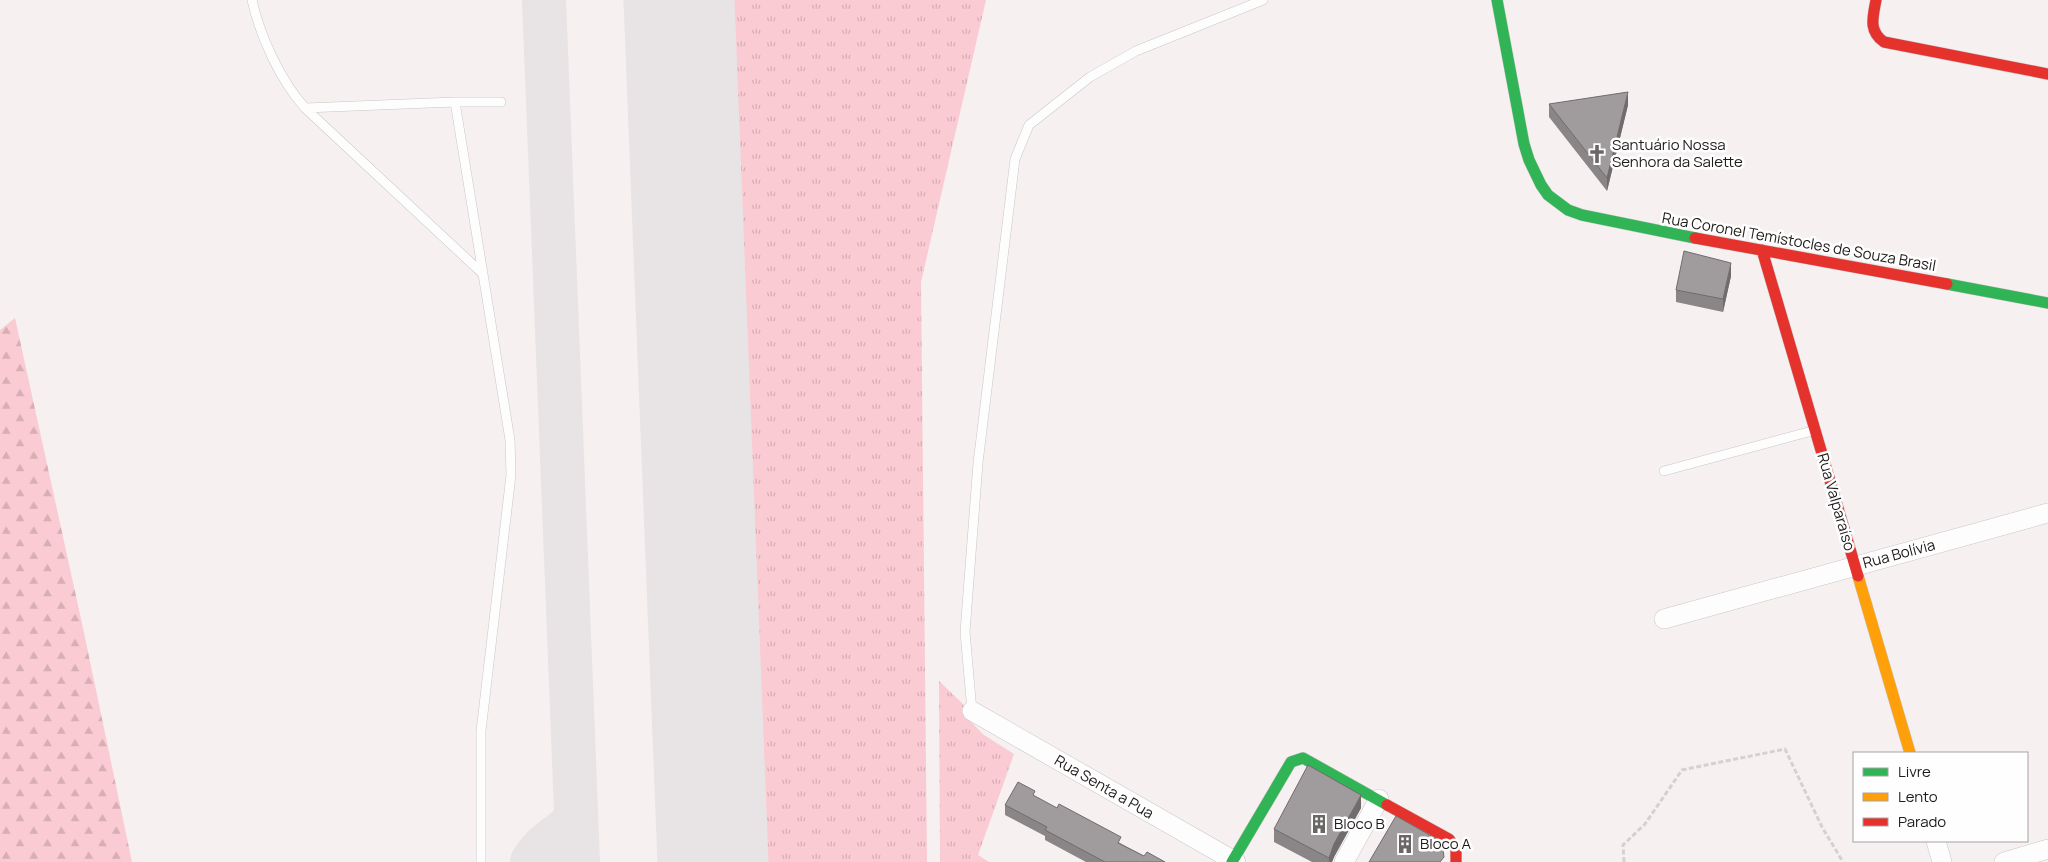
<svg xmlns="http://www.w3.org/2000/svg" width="2048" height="862" font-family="Manrope,sans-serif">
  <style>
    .grass { fill: url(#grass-tufts) }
    .forest { fill: url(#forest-firs) }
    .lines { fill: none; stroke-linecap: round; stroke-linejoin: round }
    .taxiway { stroke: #e8e3e4; stroke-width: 44 }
    .runway { stroke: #e8e3e4; stroke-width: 111 }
    .lane-casing { stroke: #cac6c6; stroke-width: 10 }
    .street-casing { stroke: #cac6c6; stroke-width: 20 }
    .fast-casing { stroke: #cac6c6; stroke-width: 12 }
    .slow-casing { stroke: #cac6c6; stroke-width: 12 }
    .jam-casing { stroke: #cac6c6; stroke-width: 12 }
    .path { stroke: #d4d1d2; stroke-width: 3; stroke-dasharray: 5 2.5; stroke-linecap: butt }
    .lane { stroke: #fefdfd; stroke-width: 9 }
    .street { stroke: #fefdfd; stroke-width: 19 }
    .fast { stroke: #30b455; stroke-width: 11 }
    .slow { stroke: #ff9f0a; stroke-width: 11 }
    .jam { stroke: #e5322d; stroke-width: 11 }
    .wall { fill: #8a8586 }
    .shaded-wall { fill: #706c6d }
    .building { fill: #a09b9c; stroke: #706c6d }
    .labels { text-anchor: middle; stroke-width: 5; stroke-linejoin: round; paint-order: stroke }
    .poi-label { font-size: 15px; fill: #1f1b1b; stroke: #fefefe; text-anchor: start }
    .street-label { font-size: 15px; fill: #1f1b1b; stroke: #fefefe }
  </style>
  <defs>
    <pattern id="grass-tufts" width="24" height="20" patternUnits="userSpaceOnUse" patternTransform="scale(1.25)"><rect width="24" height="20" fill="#facbd2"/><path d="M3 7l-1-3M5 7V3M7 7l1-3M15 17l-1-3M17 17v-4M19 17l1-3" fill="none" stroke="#d6aeb4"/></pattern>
    <pattern id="forest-firs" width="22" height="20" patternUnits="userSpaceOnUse" patternTransform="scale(1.25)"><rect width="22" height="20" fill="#facbd2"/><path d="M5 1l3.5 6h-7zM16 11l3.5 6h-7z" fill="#d6aeb4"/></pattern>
  </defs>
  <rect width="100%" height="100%" fill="#f6f0f1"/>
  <path class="grass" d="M728,0H986L921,282L927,862H758Z
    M939,681L963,704L970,721L984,735L1014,754L978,855L989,862H940Z"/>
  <path class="forest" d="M15,318L83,628L132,862H0V330Z"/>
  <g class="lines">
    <path class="taxiway" d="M544,0L578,862
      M532,862C542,843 561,836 576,820"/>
    <path class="runway" d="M679,0L713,862"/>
    <g class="lane-casing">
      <path id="lane" d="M252,0C260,36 280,80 305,108L483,274L510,440L511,475L481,731V862
        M455,102H501
        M305,108L455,102L483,274
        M1664,471L1812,431
        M972,711L965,632L978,463L1015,159L1029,125L1090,77L1136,51L1263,0"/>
    </g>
    <g class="street-casing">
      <path id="street" d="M1664,619L2048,513
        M972,711L1236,862
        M1936,841L1942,862
        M1344,862L1379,799
        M2004,862L2048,849"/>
    </g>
    <g class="fast-casing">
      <path id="fast" d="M1497,0L1524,144L1529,160L1541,185L1548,195L1568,210L1582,215L1695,238
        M1947,284L2048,303
        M1232,862L1291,762L1303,758L1387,805"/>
    </g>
    <g class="slow-casing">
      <path id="slow" d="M1858,576L1910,753"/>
    </g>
    <g class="jam-casing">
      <path id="jam" d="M1876,0C1873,17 1868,31 1884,42L2048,74
        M1695,238L1947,284
        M1762,250L1858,576
        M1387,805L1449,839L1456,849V862"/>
    </g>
    <path class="path" d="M1624,862L1623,845L1645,824L1682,770L1785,749L1822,827L1843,862"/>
    <use href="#lane" class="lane"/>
    <use href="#street" class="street"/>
    <use href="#fast" class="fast"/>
    <use href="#slow" class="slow"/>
    <use href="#jam" class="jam"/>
  </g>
  <path class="wall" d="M1549,104L1628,105L1607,191L1549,117Z
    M1731,276L1723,312L1676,302V290Z
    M1035,797L1144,856L1165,862H1086L1045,840V836L1005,815V805Z
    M1361,808L1334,857L1332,862H1312L1274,842V829Z"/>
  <path class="shaded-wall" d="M1628,92V105L1607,191V178Z
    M1731,263V276L1723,312V299Z
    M1361,795V808L1334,857L1332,862H1329V858L1334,844Z"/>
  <path class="building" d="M1628,92L1607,178L1549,104Z
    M1684,251L1731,263L1723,299L1676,290Z
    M1308,765L1361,795L1334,844L1329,858L1274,829Z
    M1018,782L1035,791L1033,795L1057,808L1059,804L1121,837L1118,843L1144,856L1147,852L1165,862H1105L1045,830L1047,827L1005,805Z
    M1396,816L1442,842L1444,857L1440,862H1369Z"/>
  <defs>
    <g id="church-bare" transform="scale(1.5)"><path d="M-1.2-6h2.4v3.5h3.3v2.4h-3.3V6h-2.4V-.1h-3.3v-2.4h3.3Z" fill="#6a6666" stroke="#fefefe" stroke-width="2.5" paint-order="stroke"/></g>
    <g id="building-bare" transform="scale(1.5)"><path d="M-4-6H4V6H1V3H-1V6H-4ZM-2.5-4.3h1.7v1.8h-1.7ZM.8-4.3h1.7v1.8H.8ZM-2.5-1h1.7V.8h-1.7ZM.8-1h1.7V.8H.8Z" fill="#6a6666" stroke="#fefefe" stroke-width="2.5" paint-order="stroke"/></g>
  </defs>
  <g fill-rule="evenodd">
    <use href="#church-bare" x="1597" y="154"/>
    <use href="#building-bare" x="1319" y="824"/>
    <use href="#building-bare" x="1405" y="844"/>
  </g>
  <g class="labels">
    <g class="poi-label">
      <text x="1612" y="150">Santuário Nossa<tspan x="1612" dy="17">Senhora da Salette</tspan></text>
      <text x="1334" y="829">Bloco B</text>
      <text x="1420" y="849">Bloco A</text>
    </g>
    <g class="street-label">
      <text transform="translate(1799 242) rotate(10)" y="5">Rua Coronel Temístocles de Souza Brasil</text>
      <text transform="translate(1836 502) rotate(74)" y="5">Rua Valparaíso</text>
      <text transform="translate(1899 554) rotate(-15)" y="5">Rua Bolívia</text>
      <text transform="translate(1104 787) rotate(30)" y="5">Rua Senta a Pua</text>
    </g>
  </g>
  <rect x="1853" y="752" width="175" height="90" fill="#fefefe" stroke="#a5a3a3"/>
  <rect x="1863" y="768" width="25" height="8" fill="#30b455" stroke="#a5a3a3"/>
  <text x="1898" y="777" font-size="15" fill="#1f1b1b">Livre</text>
  <rect x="1863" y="793" width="25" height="8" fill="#ff9f0a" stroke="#a5a3a3"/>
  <text x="1898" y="802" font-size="15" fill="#1f1b1b">Lento</text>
  <rect x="1863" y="818" width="25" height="8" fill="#e5322d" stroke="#a5a3a3"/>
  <text x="1898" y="827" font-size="15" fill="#1f1b1b">Parado</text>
</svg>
